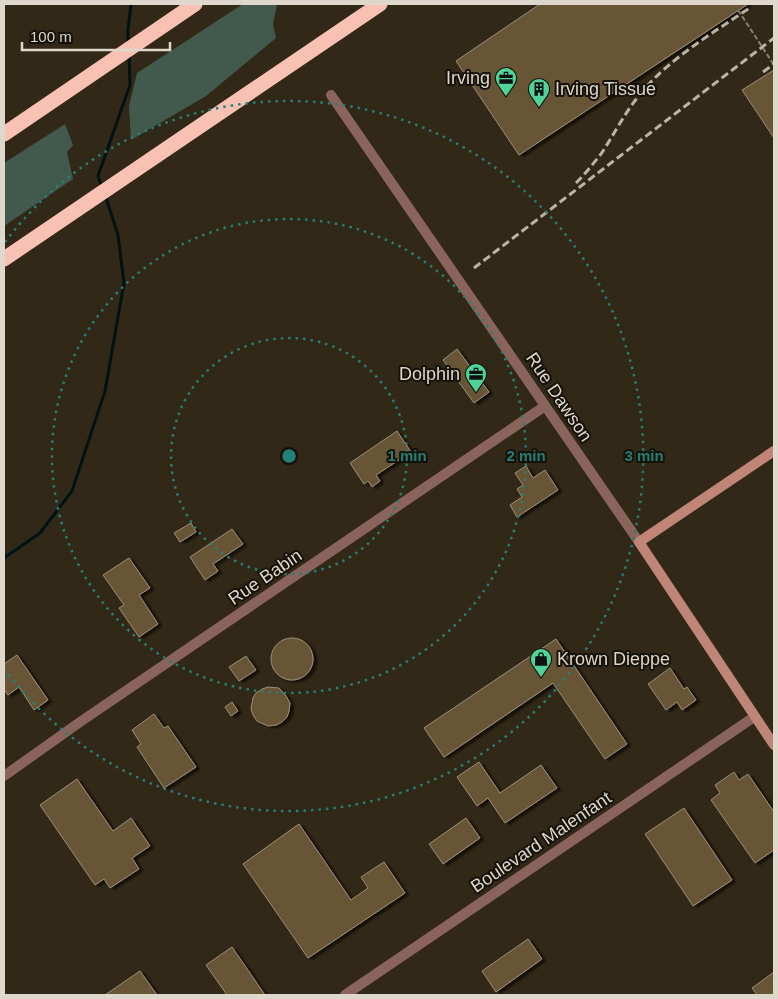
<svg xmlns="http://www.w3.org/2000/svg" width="778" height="999" font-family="Helvetica,sans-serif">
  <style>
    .green { fill: #42594d }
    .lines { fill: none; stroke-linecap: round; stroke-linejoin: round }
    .stream { stroke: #001314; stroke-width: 3 }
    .building { fill: #675535; stroke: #9b8f7a; filter: url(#shadow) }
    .path { stroke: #888072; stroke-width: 2; stroke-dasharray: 5 2.5; stroke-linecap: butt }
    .street { stroke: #8a645c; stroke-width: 10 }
    .secondary { stroke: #c18578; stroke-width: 10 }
    .highway { stroke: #f9c0b4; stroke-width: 15 }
    .rail { stroke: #bab4a7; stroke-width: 3; stroke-dasharray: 8 4; stroke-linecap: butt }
    .ring { fill: none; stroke: #248077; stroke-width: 2.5; stroke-dasharray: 2.5 5 }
    .labels { text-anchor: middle; stroke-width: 4; stroke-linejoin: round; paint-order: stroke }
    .poi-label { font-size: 18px; fill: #ddd7cc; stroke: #16120a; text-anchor: end }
    .street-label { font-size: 18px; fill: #ddd7cc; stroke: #16120a }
    .centre { fill: #248077; stroke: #16120a; stroke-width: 2.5 }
    .ring-label { font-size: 15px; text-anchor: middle; font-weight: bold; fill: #248077; stroke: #16120a; stroke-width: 4; stroke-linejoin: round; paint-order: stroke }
  </style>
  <defs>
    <filter id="shadow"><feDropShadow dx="4" dy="2" stdDeviation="1" flood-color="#0009"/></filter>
  </defs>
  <rect width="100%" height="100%" fill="#322817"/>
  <path class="green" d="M243,4H277L273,24L276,38L206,96L131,140L129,106L137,73Z
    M65,124L73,145L67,152L73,179L4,226V163Z"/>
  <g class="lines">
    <path class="stream" d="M128,43V30L131,4
      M102,187L98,176L130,85L129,54
      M4,558L40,533L72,491L105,391L124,283L118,235L105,195"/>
  </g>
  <path class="building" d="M540,4H748L519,155L456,61Z
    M774,70V138L742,90Z
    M457,349L489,392L474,403L443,360Z
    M397,431L411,452L376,475L380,481L372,487L368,481L364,484L350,463Z
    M526,466L533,478L545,470L558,490L517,517L510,505L522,497L517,489L523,485L515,473Z
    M191,523L196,532L180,542L174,533Z
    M232,529L243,544L213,564L218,571L205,580L190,557Z
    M129,558L150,588L139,595L158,624L139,637L119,608L124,605L103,575Z
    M271 659a21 21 0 1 1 42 0a21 21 0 1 1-42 0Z
    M556,639L627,744L605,759L553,683L444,757L424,728Z
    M17,655L48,700L34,710L19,687L8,695L4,689V664Z
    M246,656L256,670L239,681L229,667Z
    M670,668L684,689L687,687L696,700L682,710L677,702L666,710L648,684Z
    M268,687L279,688L286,696L290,703L289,711L287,717L282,722L276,725L268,726L257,721L253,715L251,709L253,698L256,693L262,689Z
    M232,702L238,711L231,716L225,707Z
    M154,714L164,728L168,726L196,767L164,788L137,747L141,744L132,730Z
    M479,762L500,793L541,765L557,788L505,823L488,798L477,806L457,777Z
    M734,772L739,780L748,774L774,812V850L755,863L711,800L720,793L715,785Z
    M77,779L113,831L131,818L150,846L132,858L139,869L110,888L104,879L95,885L40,805Z
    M684,808L732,880L693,906L645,834Z
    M466,818L480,838L443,864L429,844Z
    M299,824L351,900L368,888L361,877L384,862L405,893L308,958L243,864Z
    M528,939L542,959L496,992L482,971Z
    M232,947L265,995H227L206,965Z
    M140,971L157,995H105Z
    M774,972V995H757L752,988Z"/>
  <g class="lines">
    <path class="path" d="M738,10L774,65"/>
    <path class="street" d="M331,95L639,542
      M4,776L80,722L545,406
      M345,995L754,717"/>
    <path class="secondary" d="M774,451L639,542L774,745"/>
    <path class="highway" d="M4,134L195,4
      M4,259L380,4"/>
    <path class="rail" d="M763,72L774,64
      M576,183C585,174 593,164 601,154C615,133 626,110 643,91C670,58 716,31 751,7
      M474,268L774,38"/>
  </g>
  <g class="ring">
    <circle cx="289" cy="456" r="118"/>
    <circle cx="289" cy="456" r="237"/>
    <path d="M5 242A355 355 0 1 1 5 670"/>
  </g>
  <defs>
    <g id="office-pin" transform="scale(1.125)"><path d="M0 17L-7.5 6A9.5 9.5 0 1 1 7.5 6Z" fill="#4fd399" stroke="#16120a"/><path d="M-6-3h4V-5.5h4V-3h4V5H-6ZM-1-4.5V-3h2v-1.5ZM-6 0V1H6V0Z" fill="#111"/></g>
    <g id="building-pin" transform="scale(1.125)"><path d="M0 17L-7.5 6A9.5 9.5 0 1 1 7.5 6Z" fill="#4fd399" stroke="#16120a"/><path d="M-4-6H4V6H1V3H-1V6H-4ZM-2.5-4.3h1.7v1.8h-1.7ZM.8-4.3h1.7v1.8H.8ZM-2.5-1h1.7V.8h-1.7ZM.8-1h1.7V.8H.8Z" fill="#111"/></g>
    <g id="shop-pin" transform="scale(1.125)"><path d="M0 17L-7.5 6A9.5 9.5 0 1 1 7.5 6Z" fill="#4fd399" stroke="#16120a"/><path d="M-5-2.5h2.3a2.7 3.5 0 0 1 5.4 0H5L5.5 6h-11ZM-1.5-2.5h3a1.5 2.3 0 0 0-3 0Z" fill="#111"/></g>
  </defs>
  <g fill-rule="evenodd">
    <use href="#office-pin" x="506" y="78"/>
    <use href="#building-pin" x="539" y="89"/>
    <use href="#office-pin" x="476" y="374"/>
    <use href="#shop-pin" x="541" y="659"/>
  </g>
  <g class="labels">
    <g class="poi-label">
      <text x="490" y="84">Irving</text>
      <text x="555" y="95" text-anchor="start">Irving Tissue</text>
      <text x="460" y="380">Dolphin</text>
      <text x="557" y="665" text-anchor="start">Krown Dieppe</text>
    </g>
    <g class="street-label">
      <text transform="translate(559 397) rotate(56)" y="6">Rue Dawson</text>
      <text transform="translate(265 577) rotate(-34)" y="6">Rue Babin</text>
      <text transform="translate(541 842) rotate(-34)" y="6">Boulevard Malenfant</text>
    </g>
  </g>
  <circle cx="289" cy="456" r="8" class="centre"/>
  <g class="ring-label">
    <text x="407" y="461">1 min</text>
    <text x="526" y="461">2 min</text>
    <text x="644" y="461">3 min</text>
  </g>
  <rect width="778" height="999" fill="none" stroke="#ddd7cc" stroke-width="10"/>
  <path d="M22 42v8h148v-8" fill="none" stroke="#ddd7cc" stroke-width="2.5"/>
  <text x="30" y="42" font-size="15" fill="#ddd7cc" stroke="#16120a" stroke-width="4" paint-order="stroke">100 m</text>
</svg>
